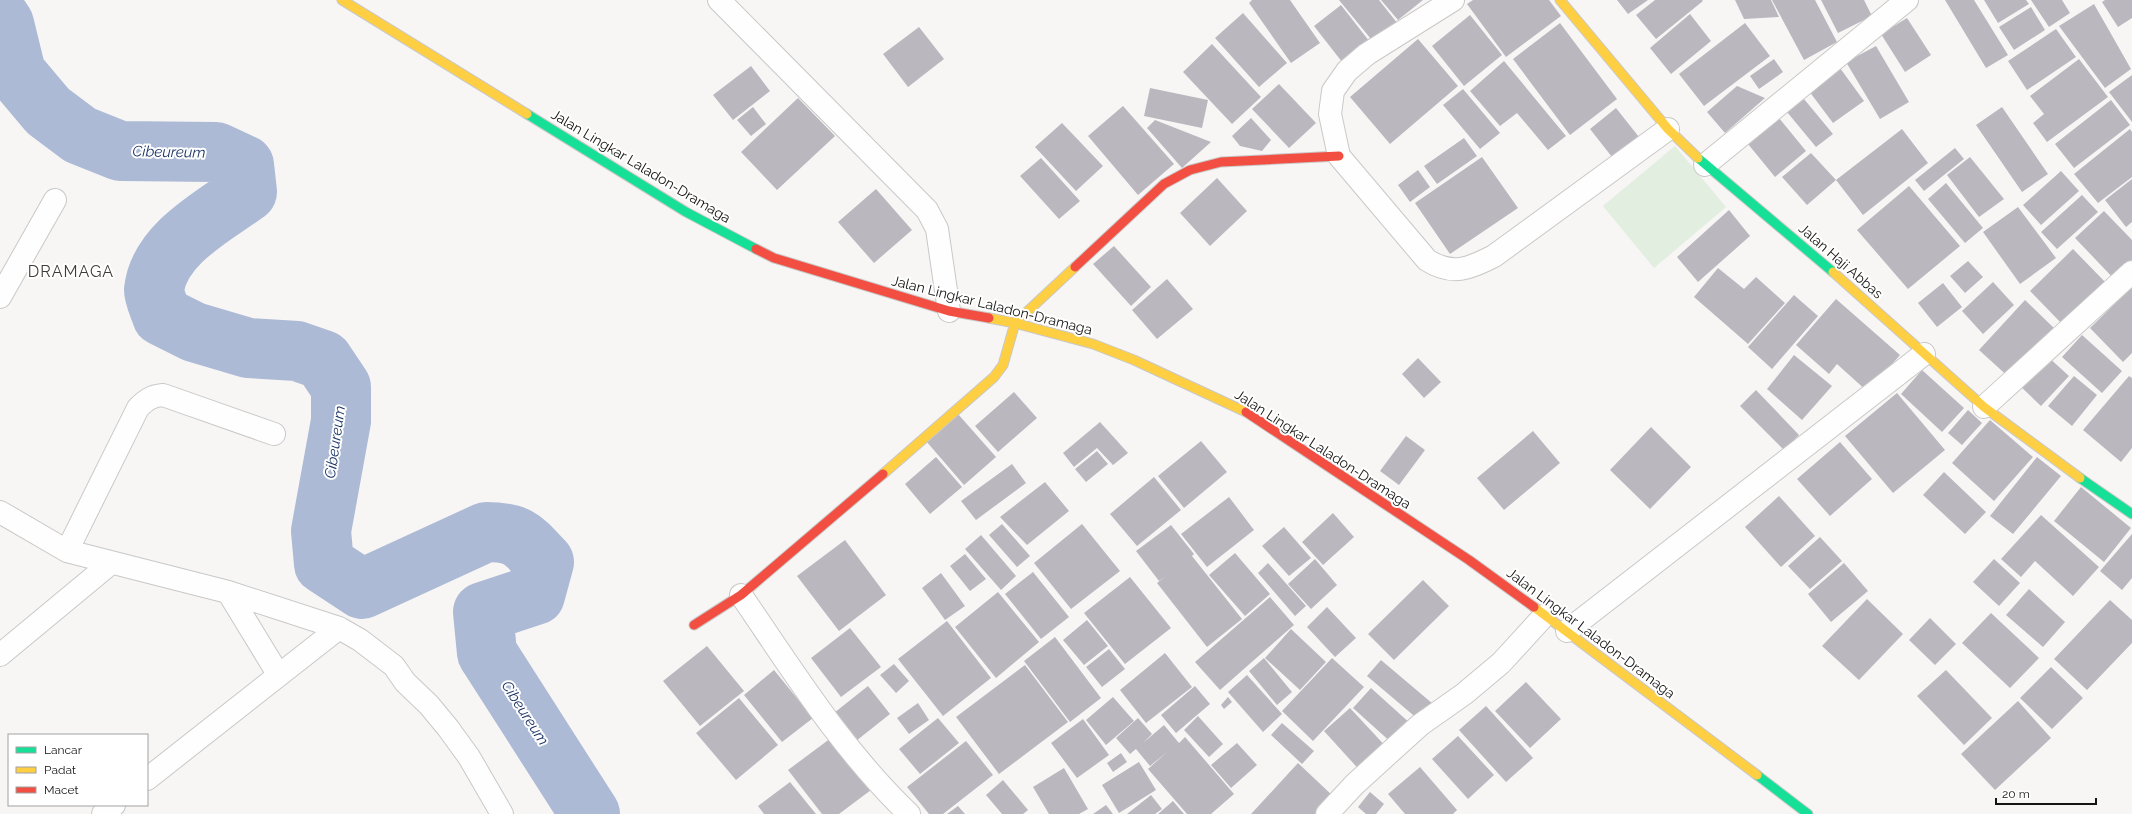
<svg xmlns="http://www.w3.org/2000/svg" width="2132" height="814" font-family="Raleway,sans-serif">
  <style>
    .green { fill: #e1eee0 }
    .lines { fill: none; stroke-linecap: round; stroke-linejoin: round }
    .river { stroke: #acbad5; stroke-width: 60 }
    .building { fill: #bab7bf }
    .street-casing { stroke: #c9c8c7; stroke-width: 24 }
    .fast-casing { stroke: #c9c8c7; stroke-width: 11 }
    .slow-casing { stroke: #c9c8c7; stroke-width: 11 }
    .jam-casing { stroke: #c9c8c7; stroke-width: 11 }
    .street { stroke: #fefefe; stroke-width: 22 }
    .fast { stroke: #16e098; stroke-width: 9 }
    .slow { stroke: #ffcf43; stroke-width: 9 }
    .jam { stroke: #f24e42; stroke-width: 9 }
    .labels { text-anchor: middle; stroke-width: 4; stroke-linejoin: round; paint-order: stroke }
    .street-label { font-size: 14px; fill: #151413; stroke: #fff }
    .water-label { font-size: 15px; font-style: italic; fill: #1d3667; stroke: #fff }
    .quarter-label { font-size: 16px; letter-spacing: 1px; fill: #3e3b3a; stroke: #fff }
  </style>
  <rect width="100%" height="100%" fill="#f8f6f5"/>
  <path class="green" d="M1675,146L1726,207L1654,268L1603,206Z"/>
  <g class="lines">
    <path class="river" d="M0,18L4,24L16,73L48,111L80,135L120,151L216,152L244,165L247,192C214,216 159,244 154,290C154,297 160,309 162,316L194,332L248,348L297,351L323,360L341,387V421L321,531L324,564L362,589L486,532C519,532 523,540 544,562L535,595L483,612L487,653L590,814"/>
  </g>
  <path class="building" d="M1252,0H1290L1320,43L1291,63L1249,3Z
    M1339,0H1379L1398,24L1375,44Z
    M1381,0H1423L1398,20Z
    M1473,0H1549L1561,16L1506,57L1467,4Z
    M1617,0H1648L1628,14Z
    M1655,0H1702L1703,1L1656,39L1636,15Z
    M1735,0H1771L1779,17L1744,19Z
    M1772,0H1815L1837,42L1804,60Z
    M1821,0H1864L1872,16L1838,33Z
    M1945,0H1974L2008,55L1986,68Z
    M1984,0H2026L2029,4L1998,23Z
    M2031,0H2062L2070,13L2049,27Z
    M2105,0H2132V18L2118,27L2102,2Z
    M2094,4L2131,69L2105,88L2059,26Z
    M1341,5L1373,46L1346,67L1314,26Z
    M2031,7L2045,30L2014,50L1999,27Z
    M1243,13L1287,63L1259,87L1215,38Z
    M1690,14L1711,41L1671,74L1650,48Z
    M1470,15L1502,55L1464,86L1432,46Z
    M1907,18L1931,55L1905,72L1881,34Z
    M1560,23L1617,99L1570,135L1513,59Z
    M1745,23L1770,56L1704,106L1679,74Z
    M919,27L944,59L908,87L883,54Z
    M2056,29L2076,57L2027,90L2008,61Z
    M1418,39L1458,86L1390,144L1350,97Z
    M1212,44L1261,97L1232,124L1183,72Z
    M1876,46L1909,102L1880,119L1846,62Z
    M1774,59L1783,72L1759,89L1750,76Z
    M2079,59L2108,97L2047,142L2033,123L2044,114L2030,96Z
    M1504,61L1566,136L1548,150L1517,113L1500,126L1470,91Z
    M751,66L770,91L733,120L713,95Z
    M1840,68L1864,101L1833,123L1809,91Z
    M2132,75V122L2109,92Z
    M1279,84L1316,123L1289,148L1252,109Z
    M1737,86L1765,98L1725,133L1707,112Z
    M1150,88L1208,100L1202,128L1144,116Z
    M1463,89L1500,133L1480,149L1443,105Z
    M798,98L835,136L777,190L741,152Z
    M1804,99L1833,134L1816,147L1787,112Z
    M2111,100L2130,125L2074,168L2055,144Z
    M1123,106L1174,164L1138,195L1088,136Z
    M753,107L766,124L751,136L737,120Z
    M2002,107L2048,174L2022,192L1976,125Z
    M1616,108L1639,137L1612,157L1590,129Z
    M1251,118L1271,140L1262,151L1240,146L1232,136Z
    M1779,118L1806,151L1775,177L1748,144Z
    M1155,120L1211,142L1182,168L1147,128Z
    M1062,123L1103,166L1076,191L1035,147Z
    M1902,129L1928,163L1863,215L1836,180Z
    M2130,129L2132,132V177L2098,203L2074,174Z
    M1464,138L1477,156L1437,184L1424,166Z
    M1955,148L1964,159L1924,191L1915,180Z
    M1811,153L1836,180L1807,205L1782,177Z
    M1482,157L1518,208L1450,254L1415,203Z
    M1970,157L2004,199L1979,217L1947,175Z
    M1041,158L1080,201L1059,219L1020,176Z
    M1418,170L1430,187L1410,202L1398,185Z
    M2061,171L2079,191L2041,225L2023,205Z
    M1217,178L1247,211L1210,246L1180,213Z
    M2132,179V222L2126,227L2105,200Z
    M1946,183L1983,228L1965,243L1928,199Z
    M1909,186L1960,246L1908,289L1857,230Z
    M876,189L912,230L874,263L838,222Z
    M2082,195L2098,212L2057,249L2041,232Z
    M2018,207L2056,258L2020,284L1983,232Z
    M1729,210L1750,236L1698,282L1677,257Z
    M2104,211L2132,240V269L2117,282L2075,238Z
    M1114,246L1151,287L1131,306L1093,264Z
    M2073,249L2107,284L2064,326L2030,291Z
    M1968,261L1983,277L1965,293L1950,276Z
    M1718,268L1744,289L1756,277L1785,303L1748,344L1694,297Z
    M1167,279L1193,309L1157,339L1132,310Z
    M1993,282L2014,305L1983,334L1962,311Z
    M1943,283L1962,307L1937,327L1918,303Z
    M2132,287V353L2123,362L2090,328Z
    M1794,295L1818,316L1772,369L1748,347Z
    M1836,299L1900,355L1868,392L1837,364L1829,374L1796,345Z
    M2025,300L2057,331L2012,380L1979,350Z
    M2082,335L2122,371L2102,393L2062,357Z
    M1794,355L1832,386L1802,420L1767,389Z
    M2046,355L2069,376L2041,406L2018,384Z
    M1418,358L1441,382L1424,398L1402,374Z
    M1922,370L1964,408L1942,432L1901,394Z
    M2074,376L2097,395L2072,426L2048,406Z
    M2129,376L2132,378V448L2121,462L2083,430Z
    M1756,390L1799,435L1784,450L1740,406Z
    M1014,392L1037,418L998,452L975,426Z
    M1897,393L1945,450L1893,493L1845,436Z
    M1968,410L1982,423L1962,445L1948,433Z
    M958,414L996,457L964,485L926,441Z
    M1990,420L2033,457L1994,501L1952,463Z
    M1100,422L1128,453L1113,465L1097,448L1074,467L1063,453Z
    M1651,427L1691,467L1650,509L1610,470Z
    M1533,431L1560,463L1504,510L1477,478Z
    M1406,436L1425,450L1399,485L1380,471Z
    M1201,441L1227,472L1184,508L1158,476Z
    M1840,442L1872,479L1830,516L1797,479Z
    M1097,451L1108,464L1086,482L1075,469Z
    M936,457L962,487L930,514L905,484Z
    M2037,457L2061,476L2013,534L1990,516Z
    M1012,464L1026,483L976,520L961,501Z
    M1944,472L1986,512L1965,534L1923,495Z
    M1154,477L1181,510L1137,546L1110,514Z
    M1045,482L1069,511L1027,545L1000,517Z
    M2081,487L2131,528L2104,562L2054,521Z
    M1779,496L1815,536L1781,567L1745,527Z
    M1229,497L1254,530L1207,567L1181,534Z
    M1333,513L1354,537L1323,565L1302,542Z
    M2041,515L2099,567L2073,596L2035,561L2021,577L2001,559Z
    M1002,524L1030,556L1017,567L989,535Z
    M1082,524L1120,571L1071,609L1034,563Z
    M1171,525L1194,554L1192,556L1242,619L1207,647L1157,583L1166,576L1159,581L1136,551Z
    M1284,527L1311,558L1289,576L1262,546Z
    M2132,534V578L2122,590L2100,571Z
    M981,535L1016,576L1001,590L965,549Z
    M1820,537L1842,561L1810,589L1788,566Z
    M845,540L886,595L839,631L797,576Z
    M1235,553L1270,594L1245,616L1209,575Z
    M965,554L986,579L970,591L950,566Z
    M1315,559L1337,585L1311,609L1288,584Z
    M1994,559L2020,583L1999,606L1973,582Z
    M1268,563L1306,606L1295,616L1258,573Z
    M1844,563L1868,591L1831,622L1808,594Z
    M1033,572L1069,617L1041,639L1005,594Z
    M941,573L965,606L945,620L922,588Z
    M1130,577L1171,628L1125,664L1084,613Z
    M1423,580L1449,606L1394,660L1368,634Z
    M2029,589L2065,622L2043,647L2006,615Z
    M998,592L1039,642L996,678L955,627Z
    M1270,597L1294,625L1220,690L1195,662Z
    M1867,599L1903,634L1859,680L1822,646Z
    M2110,600L2132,620V643L2087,690L2054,659Z
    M1327,607L1356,638L1335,657L1307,627Z
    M1991,613L2039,658L2010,688L1962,643Z
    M1930,618L1956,644L1935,665L1909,640Z
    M1087,620L1108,646L1084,665L1063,640Z
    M947,621L991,678L943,716L898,659Z
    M850,628L881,667L841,697L811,658Z
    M1291,629L1326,662L1300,690L1265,658Z
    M1055,637L1101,698L1070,722L1024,661Z
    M707,646L744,691L700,726L663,681Z
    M1109,649L1125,669L1102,687L1086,667Z
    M1165,653L1192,687L1146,723L1120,690Z
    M1264,658L1292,692L1277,705L1249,671Z
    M1332,658L1364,687L1313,741L1282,711Z
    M1381,660L1433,704L1419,720L1367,676Z
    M894,664L909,681L896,693L880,675Z
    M1025,665L1068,722L999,774L956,717Z
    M2051,667L2083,698L2052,729L2020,698Z
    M774,670L813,718L782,742L744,695Z
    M1946,670L1992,718L1964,745L1917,696Z
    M1247,675L1282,714L1263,732L1228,692Z
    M1526,682L1561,719L1530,748L1495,711Z
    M868,686L890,714L856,741L834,713Z
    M1195,686L1210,704L1176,733L1161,715Z
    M1371,688L1412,725L1394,745L1353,708Z
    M1113,697L1134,721L1106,745L1086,720Z
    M1228,697L1232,702L1224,709L1221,705Z
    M739,698L778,745L736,780L696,733Z
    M2018,701L2051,738L1995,790L1961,754Z
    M918,703L929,720L909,734L897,718Z
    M1486,706L1533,758L1506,782L1459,730Z
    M1350,708L1390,751L1364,775L1324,731Z
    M1198,716L1223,744L1209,757L1184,730Z
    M938,718L959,743L920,774L899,749Z
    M1138,718L1152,734L1143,743L1164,725L1179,743L1185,737L1234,794L1211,814H1187L1148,769L1167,752L1150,766L1136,749L1130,754L1116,738Z
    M1083,719L1109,755L1077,778L1051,743Z
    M1282,723L1314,751L1302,764L1271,735Z
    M1458,736L1494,775L1468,799L1432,759Z
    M831,738L871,790L839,814H822L788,770Z
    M966,741L993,775L943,814H929L907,787Z
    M1237,743L1257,765L1231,788L1211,765Z
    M1121,753L1127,762L1113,772L1107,763Z
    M1139,762L1156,790L1119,813L1102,785Z
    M1298,763L1334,797L1319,814H1251Z
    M1420,767L1457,810L1453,814H1405L1388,794Z
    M1064,768L1088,809L1079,814H1049L1033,787Z
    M1003,780L1028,810L1023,814H1002L986,795Z
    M790,782L816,814H764L758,806Z
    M1370,792L1384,804L1376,814H1366L1358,807Z
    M1151,795L1162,809L1155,814H1127Z
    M1173,801L1184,814H1158Z
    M1106,805L1113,814H1093Z
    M958,806L965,814H947Z"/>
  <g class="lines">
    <g class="street-casing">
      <path id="street" d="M719,0L927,210L937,229L949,311
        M1453,0L1367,54L1347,71L1333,91L1330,114L1339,156L1427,260C1452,276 1469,269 1494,256L1668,129
        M1705,165L1907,0
        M0,297L55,200
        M1984,407L2132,272
        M0,512L67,551L228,592L339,628L360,640L394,666L405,682L429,705L448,728L469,757L502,814
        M67,551L138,408C146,400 151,396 163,395L274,434
        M228,592L278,674
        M741,595C793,671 842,750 909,814
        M1567,631L1924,354
        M0,655L111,563
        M147,779L339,628
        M103,814L114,805
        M1327,814L1355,784L1420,725L1464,694L1501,663L1544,616"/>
    </g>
    <g class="fast-casing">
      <path id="fast" d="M527,114L686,212L756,249
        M1698,158L1833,272
        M2080,478L2132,514
        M1757,775L1808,814"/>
    </g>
    <g class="slow-casing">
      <path id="slow" d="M342,0L527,114
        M1560,0L1668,129L1698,158
        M1833,272L1984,407L2080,478
        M989,318L1015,323L1093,344L1134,360L1246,412
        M883,474L994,377L1003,365L1015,323L1075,267
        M1534,607L1757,775"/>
    </g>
    <g class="jam-casing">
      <path id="jam" d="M756,249L774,258L949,311L989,318
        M1075,267L1164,184L1190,170L1221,162L1339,156
        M1246,412L1469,560L1534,607
        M694,625L741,595L883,474"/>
    </g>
    <use href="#street" class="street"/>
    <use href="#fast" class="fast"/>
    <use href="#slow" class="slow"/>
    <use href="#jam" class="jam"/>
  </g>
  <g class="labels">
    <g class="street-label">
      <text transform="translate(641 166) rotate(31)" y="5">Jalan Lingkar Laladon-Dramaga</text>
      <text transform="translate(1841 261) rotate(41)" y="5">Jalan Haji Abbas</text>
      <text transform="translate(992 305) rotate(14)" y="5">Jalan Lingkar Laladon-Dramaga</text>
      <text transform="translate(1323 449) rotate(33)" y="5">Jalan Lingkar Laladon-Dramaga</text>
      <text transform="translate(1591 633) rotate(37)" y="5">Jalan Lingkar Laladon-Dramaga</text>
    </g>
    <g class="water-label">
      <text transform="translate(169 152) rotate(1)" y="5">Cibeureum</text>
      <text transform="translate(335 442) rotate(-82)" y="5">Cibeureum</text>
      <text transform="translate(525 713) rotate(57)" y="5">Cibeureum</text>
    </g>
    <g class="quarter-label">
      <text x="71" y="277">DRAMAGA</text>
    </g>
  </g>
  <rect x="8" y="734" width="140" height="72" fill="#ffffff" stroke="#a1a1a1"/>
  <rect x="16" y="747" width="20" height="6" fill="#16e098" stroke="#a1a1a1"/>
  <text x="44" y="754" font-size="12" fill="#151413">Lancar</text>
  <rect x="16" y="767" width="20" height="6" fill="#ffcf43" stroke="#a1a1a1"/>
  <text x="44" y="774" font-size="12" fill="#151413">Padat</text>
  <rect x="16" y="787" width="20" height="6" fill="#f24e42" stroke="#a1a1a1"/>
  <text x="44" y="794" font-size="12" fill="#151413">Macet</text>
  <path d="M1996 798v6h100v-6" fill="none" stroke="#151413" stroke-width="2"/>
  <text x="2002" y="798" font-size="12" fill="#151413" stroke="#ffffff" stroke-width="3" paint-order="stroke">20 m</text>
</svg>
